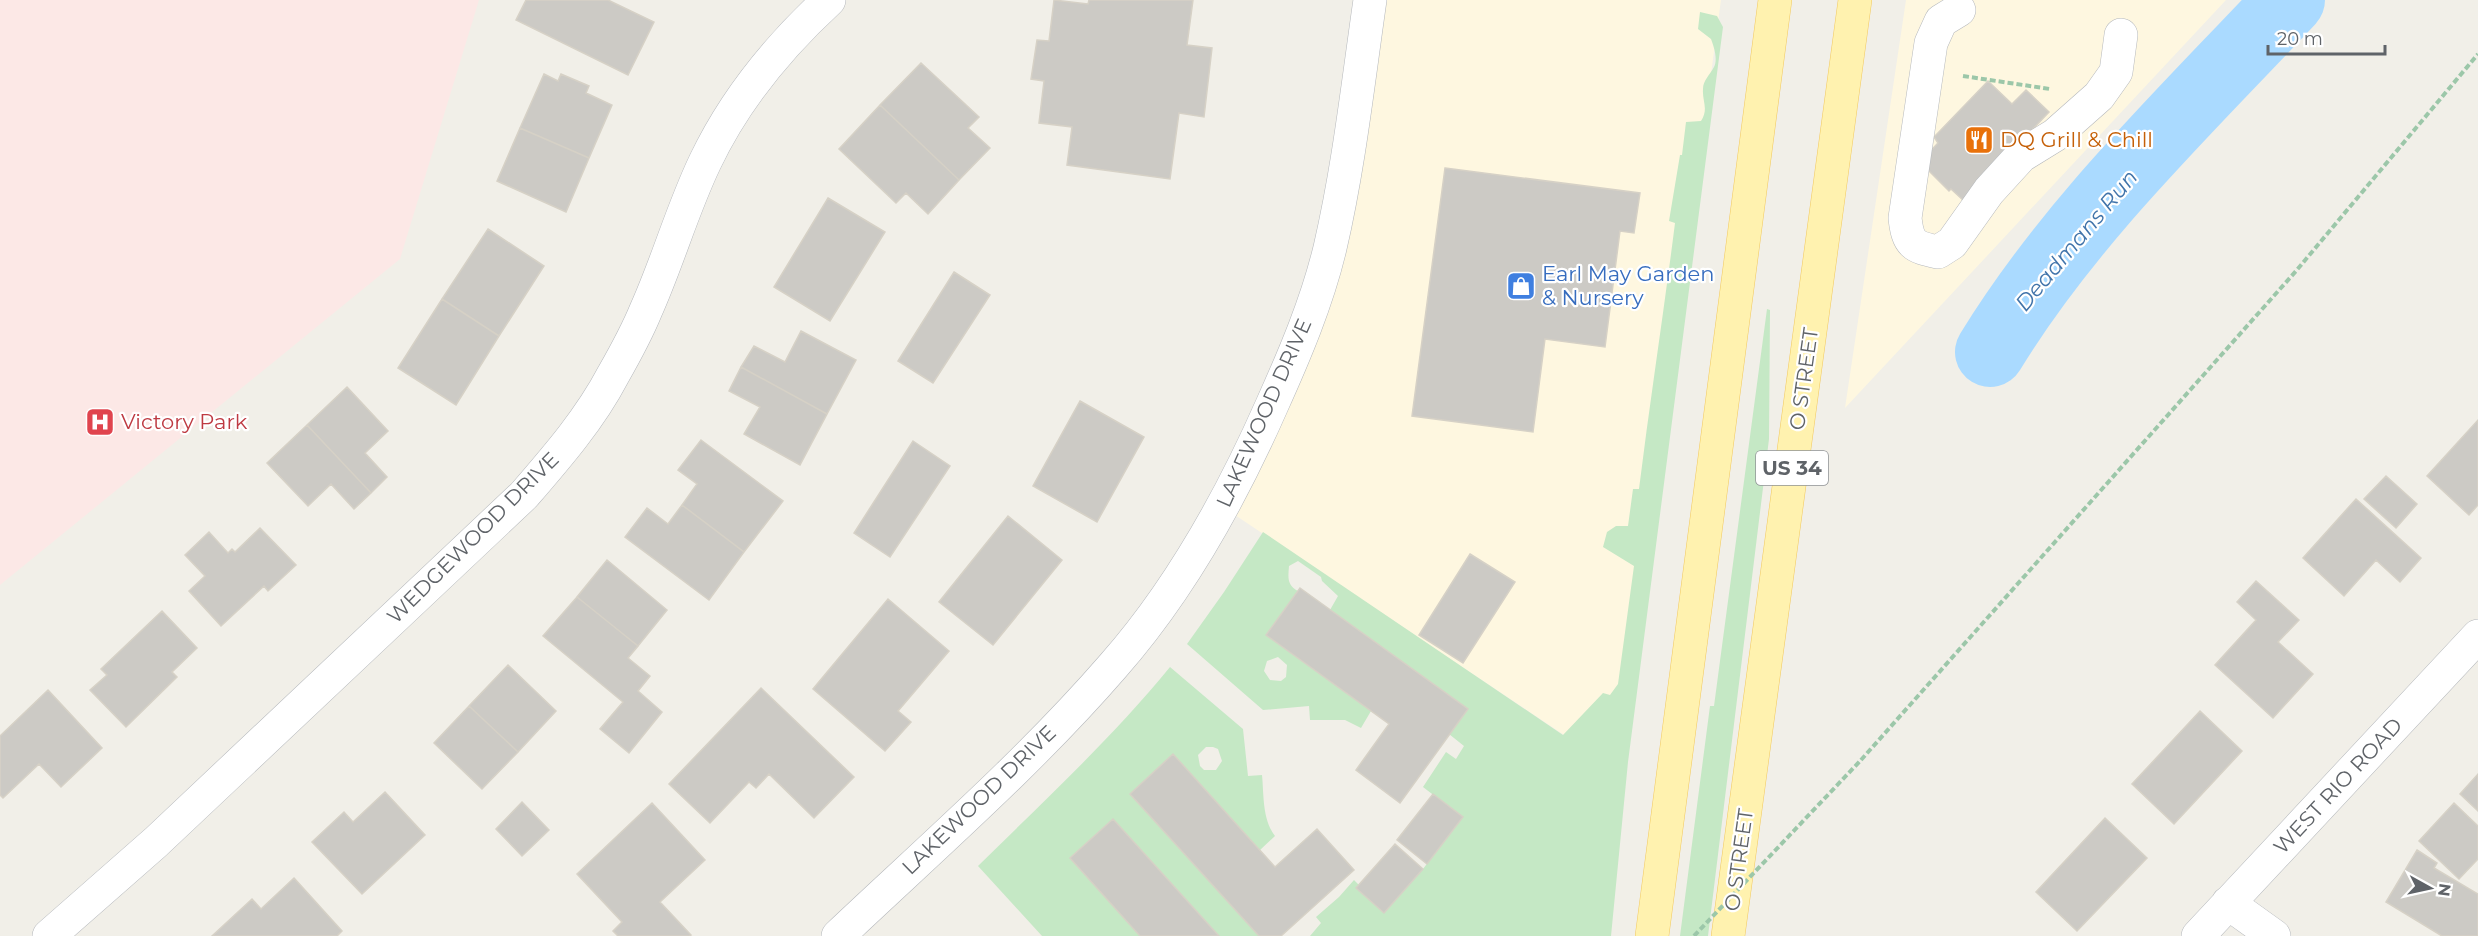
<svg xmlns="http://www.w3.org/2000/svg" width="2478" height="936" font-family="Montserrat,sans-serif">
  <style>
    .commercial { fill: #fef7e0 }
    .medical { fill: #fce8e6 }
    .green { fill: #c5e8c5; fill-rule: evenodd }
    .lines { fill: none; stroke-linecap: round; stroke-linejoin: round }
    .river { stroke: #aadaff; stroke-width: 70 }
    .building { fill: #cccac5; stroke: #d6d1c6; stroke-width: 1.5 }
    .minor-casing { stroke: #b5b8bc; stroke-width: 34 }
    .major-casing { stroke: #f2c960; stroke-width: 34 }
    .path { stroke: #9cc7a9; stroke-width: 4; stroke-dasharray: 6 3; stroke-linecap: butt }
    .minor { stroke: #fff; stroke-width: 33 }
    .major { stroke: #fff2af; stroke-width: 33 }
    .path-bridge { stroke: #9cc7a9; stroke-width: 4; stroke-dasharray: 6 3; stroke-linecap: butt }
    .labels { text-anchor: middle; stroke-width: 4.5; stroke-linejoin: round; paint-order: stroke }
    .shield { fill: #fff; stroke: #8f9295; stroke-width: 1.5 }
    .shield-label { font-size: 20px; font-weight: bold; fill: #5f6368 }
    .food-label { font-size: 21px; fill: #c56008; stroke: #fff; text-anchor: start }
    .shop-label { font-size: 21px; fill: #366cbe; stroke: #fff; text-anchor: start }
    .street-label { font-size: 21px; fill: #5f6368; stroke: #fff }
    .health-label { font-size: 21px; fill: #be3a42; stroke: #fff; text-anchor: start }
    .water-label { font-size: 22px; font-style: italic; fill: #4174aa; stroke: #fff }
  </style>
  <rect width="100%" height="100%" fill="#f1efe8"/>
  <path class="commercial" d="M1370,0H1721L1627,695L1576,743L1223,507L1292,361Z
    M1906,0H2226L1845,408Z"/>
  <path class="medical" d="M0,0H479L400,259L0,585Z"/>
  <path class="green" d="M1700,12L1717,16L1723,27L1628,762L1611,936H1310L1321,923L1316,917L1339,897L1354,880L1359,885L1356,888L1384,913L1423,869L1462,817L1423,787L1446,752L1456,759L1464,746L1449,734L1468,709L1330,610L1338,596L1322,581L1321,577L1298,561L1289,566C1288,578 1287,585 1298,591L1266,635L1371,711L1361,728L1345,720H1310L1309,706L1263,710L1187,644L1224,592L1263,532L1563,735L1603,693L1610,695L1618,684L1634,566L1603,547L1607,532L1616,526H1628L1633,489H1639C1650,400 1664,311 1675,223L1669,221L1680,155H1682L1686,122L1701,121C1709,109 1702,101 1703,89C1703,80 1710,75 1714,67C1718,59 1714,47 1711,39L1698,29ZM1278,657L1287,665L1286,677L1281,681L1270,680L1264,671L1267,661Z
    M1767,309L1770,310L1769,439L1708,936H1680L1710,706H1714Z
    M1170,667L1243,729L1248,776L1262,775C1264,794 1262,819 1275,836L1260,850L1173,755L1130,794L1259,936H1219L1113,819L1070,858L1140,936H1042L978,866C1044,801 1111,739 1170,667ZM1206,747H1213L1218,749L1222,761L1216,770H1204L1200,766L1198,755Z"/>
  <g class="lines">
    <path class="river" d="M1990,352C2070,221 2185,112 2290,0"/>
  </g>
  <path class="building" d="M526,0H608L654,22L628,75L516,20Z
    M1054,0L1088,4L1089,0H1193L1187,45L1212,48L1204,117L1179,113L1170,179L1067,165L1072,127L1039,123L1044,81L1031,79L1037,40L1049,41Z
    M921,63L979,117L968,128L990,148L959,180L880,105Z
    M544,74L558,81L561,74L589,86L586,93L612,105L589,158L520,128Z
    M1988,81L2012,104L2026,90L2049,112L1964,201L1951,189L1949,191L1920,162L1938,143L1934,137Z
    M880,105L959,180L928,214L906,193L896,203L839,149Z
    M520,128L589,158L566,212L497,181Z
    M1445,168L1640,193L1634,233L1620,231L1605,347L1545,339L1533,432L1412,416Z
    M828,198L885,232L830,321L774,287Z
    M488,229L544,266L499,336L442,299Z
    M954,272L990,295L933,383L898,361Z
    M442,299L499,336L456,405L398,368Z
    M801,331L856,360L827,414L741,367L754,346L785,362Z
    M741,367L827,414L800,465L744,434L760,407L729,391Z
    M347,387L388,431L365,453L387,477L371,493L307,425Z
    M1080,401L1144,437L1097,522L1033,486Z
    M2478,420V505L2469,515L2427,476Z
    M307,425L371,493L354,509L331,484L308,506L267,463Z
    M701,440L783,501L744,552L682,505L697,484L678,470Z
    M913,441L950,466L890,557L854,533Z
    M2386,476L2417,504L2396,528L2364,499Z
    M2356,499L2421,558L2400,582L2376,560L2344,596L2303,558Z
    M682,505L744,552L709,600L625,537L647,508L668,524Z
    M1008,516L1062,560L993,645L939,602Z
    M260,528L296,565L268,591L264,586L221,626L189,591L205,576L185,555L209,532L228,553L232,549L235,552Z
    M1470,554L1515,582L1463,663L1419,635Z
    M607,560L667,610L638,646L577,597Z
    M2256,581L2299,620L2278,642L2313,674L2273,718L2215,665L2256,620L2237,602Z
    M1300,588L1468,709L1400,803L1356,770L1389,724L1266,635Z
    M577,597L638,646L628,658L650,676L638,691L662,712L629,753L600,729L623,702L543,636Z
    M888,599L949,651L898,711L911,722L885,751L813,689Z
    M162,611L197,648L172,672L177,677L126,727L90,690L107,675L101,669Z
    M508,665L556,711L518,752L469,706Z
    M761,688L854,777L814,818L769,774L756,788L749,782L710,823L669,784Z
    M48,690L102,748L61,787L39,764L3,798L0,795V736Z
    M469,706L518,752L482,789L434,743Z
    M2200,711L2242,751L2174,824L2132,784Z
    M1173,754L1275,867L1317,829L1354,870L1281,936H1259L1130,794Z
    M2478,774V811L2460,794Z
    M385,792L425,835L362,894L312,842L344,812L353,822Z
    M1433,794L1463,817L1427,864L1397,840Z
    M522,802L549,830L522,856L496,829Z
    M652,803L705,860L660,902L691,935L689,936H618L613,931L622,922L577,874Z
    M2454,803L2478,826V859L2459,879L2419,841Z
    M2105,818L2147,858L2077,931L2036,892Z
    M1113,819L1219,936H1140L1070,858Z
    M1395,844L1423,869L1384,913L1356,888Z
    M2417,850L2437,863L2434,868L2478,894V936H2442L2386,902Z
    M294,878L342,931L337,936H212L252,899L261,909Z"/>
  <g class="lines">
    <g class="minor-casing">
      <path id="minor" d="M1959,10L1941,21L1931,43L1905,218C1908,244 1913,247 1938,252L1952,243L1989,191L2021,156L2055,135L2099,96L2116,72L2121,35
        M2228,903L2274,936
        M49,936L156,842L524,495C556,458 590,419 613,375C625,354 637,332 646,310C668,261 682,210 705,162C734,101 780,45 829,0
        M838,936C931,848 1029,763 1113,666C1181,589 1231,498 1272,405C1295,354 1317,302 1330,248C1349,166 1358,83 1370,0
        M2198,936L2478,636"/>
    </g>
    <g class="major-casing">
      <path id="major" d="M1652,936L1775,0
        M1728,936L1855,0"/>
    </g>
    <path class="path" d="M1963,76L2050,89
      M1861,760L2296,271L2478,54"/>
    <use href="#minor" class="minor"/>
    <use href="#major" class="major"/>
    <path class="path-bridge" d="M1694,936L1861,760"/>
  </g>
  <defs>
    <g id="restaurant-square" transform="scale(1.5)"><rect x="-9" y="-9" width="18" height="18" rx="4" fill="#e8710a" stroke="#fff"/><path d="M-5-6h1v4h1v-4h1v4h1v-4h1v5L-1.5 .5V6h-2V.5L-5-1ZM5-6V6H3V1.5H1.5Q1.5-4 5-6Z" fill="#fff"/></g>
    <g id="shop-square" transform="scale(1.5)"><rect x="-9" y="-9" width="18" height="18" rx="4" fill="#3f7fe0" stroke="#fff"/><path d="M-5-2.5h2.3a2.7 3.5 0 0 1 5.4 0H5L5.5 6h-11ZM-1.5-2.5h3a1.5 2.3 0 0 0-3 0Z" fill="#fff"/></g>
    <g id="hospital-square" transform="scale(1.5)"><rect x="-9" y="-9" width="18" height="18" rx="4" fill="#e0444e" stroke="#fff"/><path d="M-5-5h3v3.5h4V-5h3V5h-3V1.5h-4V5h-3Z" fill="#fff"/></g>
  </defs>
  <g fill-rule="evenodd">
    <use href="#restaurant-square" x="1979" y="140"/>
    <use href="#shop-square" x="1521" y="286"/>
    <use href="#hospital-square" x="100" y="422"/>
  </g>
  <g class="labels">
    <rect class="shield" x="1756" y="451" width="72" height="34" rx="4.5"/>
    <g class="shield-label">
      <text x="1792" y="475">US 34</text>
    </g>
    <g class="food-label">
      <text x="2000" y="147">DQ Grill &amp; Chill</text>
    </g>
    <g class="shop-label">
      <text x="1542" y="281">Earl May Garden<tspan x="1542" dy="24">&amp; Nursery</tspan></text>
    </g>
    <g class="street-label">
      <text transform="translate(1804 379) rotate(-82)" y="7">O STREET</text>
      <text transform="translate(1264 413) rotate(-66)" y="7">LAKEWOOD DRIVE</text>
      <text transform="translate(473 538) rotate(-45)" y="7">WEDGEWOOD DRIVE</text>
      <text transform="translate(2338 786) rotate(-47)" y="7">WEST RIO ROAD</text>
      <text transform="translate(979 800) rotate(-44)" y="7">LAKEWOOD DRIVE</text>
      <text transform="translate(1739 860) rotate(-82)" y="7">O STREET</text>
    </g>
    <g class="health-label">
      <text x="121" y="429">Victory Park</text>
    </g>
    <g class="water-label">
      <text transform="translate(2076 240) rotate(-50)" y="8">Deadmans Run</text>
    </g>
  </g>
  <g transform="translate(2430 888) rotate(98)" stroke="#ffffff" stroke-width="4.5" paint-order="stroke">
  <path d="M0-4.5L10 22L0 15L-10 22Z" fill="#5f6368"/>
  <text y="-9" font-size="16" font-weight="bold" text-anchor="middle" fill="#5f6368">N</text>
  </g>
  <path d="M2268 45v9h117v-9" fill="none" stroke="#5f6368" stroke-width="3"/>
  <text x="2277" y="45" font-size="18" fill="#5f6368" stroke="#ffffff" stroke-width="4.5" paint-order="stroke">20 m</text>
</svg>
